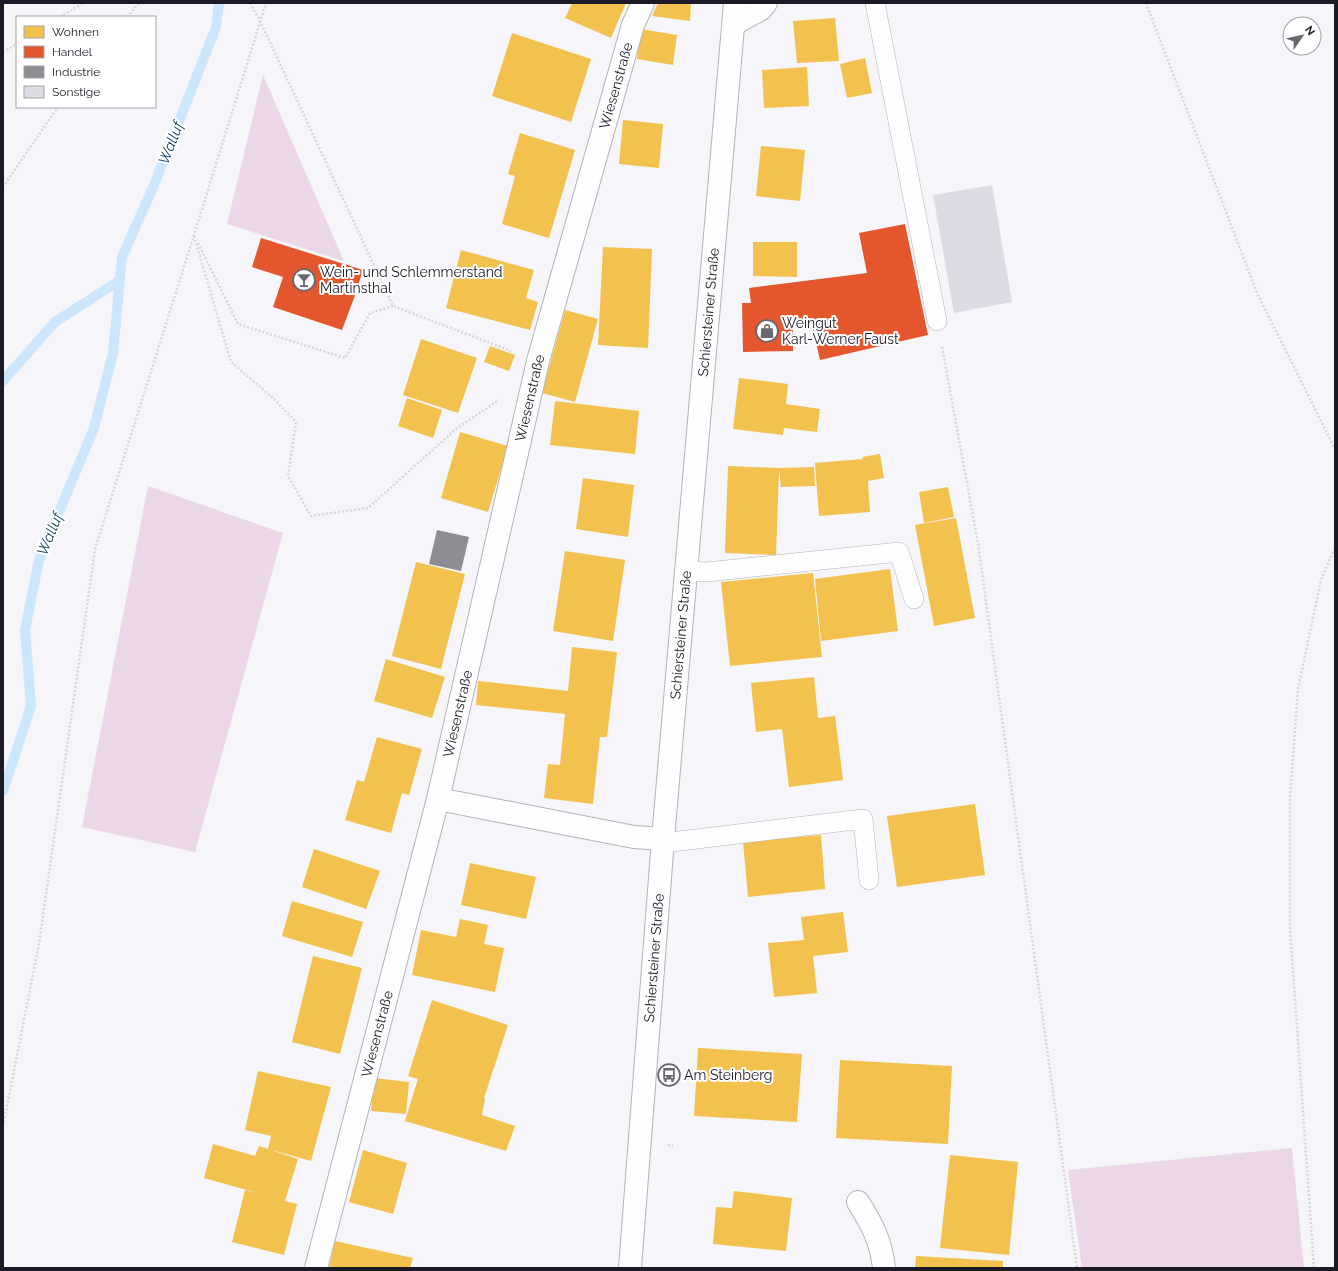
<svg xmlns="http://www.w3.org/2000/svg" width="1338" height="1271" font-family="Raleway,sans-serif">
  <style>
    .green { fill: #ecd7e9 }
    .homes { fill: #f2c14e }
    .shops { fill: #e4572e }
    .industry { fill: #8d8d92 }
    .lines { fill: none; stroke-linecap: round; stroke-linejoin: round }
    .stream { stroke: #cce6fe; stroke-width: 10 }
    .building { fill: #dfdbe4 }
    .lane-casing { stroke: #b3b2bb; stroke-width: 20 }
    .street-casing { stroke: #b3b2bb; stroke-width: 24 }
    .primary-casing { stroke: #b3b2bb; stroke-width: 24 }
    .path { stroke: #d8d8db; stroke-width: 2.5; stroke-dasharray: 2 2; stroke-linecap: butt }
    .lane { stroke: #fefefe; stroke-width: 19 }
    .street { stroke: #fefefe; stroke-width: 22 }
    .primary { stroke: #fefefe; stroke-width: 22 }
    .labels { text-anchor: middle; stroke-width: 4; stroke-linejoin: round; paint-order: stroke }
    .street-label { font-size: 14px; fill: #1c1a27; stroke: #fff }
    .poi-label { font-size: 14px; fill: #1c1a27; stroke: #fff; text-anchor: start }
    .water-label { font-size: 15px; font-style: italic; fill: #083a5a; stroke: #fff }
  </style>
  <rect width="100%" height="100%" fill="#f5f5fa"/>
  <path class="green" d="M263,75L344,261L227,224Z
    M148,486L283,533L195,852L82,827Z
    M1292,1148L1304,1268H1082L1068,1170Z"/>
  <path class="homes" d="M572,3H626L611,38L565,18Z
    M658,3H691L690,21L652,16Z
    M835,18L839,61L797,63L793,21Z
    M641,29L677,35L673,65L637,59Z
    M512,33L591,59L571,122L492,96Z
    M865,58L872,93L847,98L840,64Z
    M807,67L809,106L764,108L762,70Z
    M623,120L663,124L659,168L619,164Z
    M520,133L575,150L549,238L502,224L515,176L508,174Z
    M761,146L805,150L800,201L756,196Z
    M753,242H797V277L753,276Z
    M603,247L652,249L648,348L598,345Z
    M461,250L534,270L526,298L538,302L530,330L446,308Z
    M565,310L598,319L575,402L542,393Z
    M421,339L477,358L458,413L403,395Z
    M490,346L515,355L509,371L484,362Z
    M739,378L788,384L786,404L820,409L817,432L784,428L783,435L733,429Z
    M407,398L442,410L433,438L398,426Z
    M555,401L639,411L635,454L550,445Z
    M460,432L508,446L488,512L441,498Z
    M880,454L884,478L868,481L870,512L819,516L815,463L863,459L862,457Z
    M728,466L780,468L814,467L815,486L781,487L779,470L776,555L725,553Z
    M583,478L634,485L628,537L576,529Z
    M948,487L954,517L924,523L919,492Z
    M956,518L975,618L934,626L915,525Z
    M565,551L625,560L613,641L553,631Z
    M416,562L465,574L441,669L392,656Z
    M890,569L898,631L821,641L815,579Z
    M813,573L822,657L730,666L721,582Z
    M572,647L617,652L607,737H600L593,804L544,798L548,764L560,765L565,714L476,705L478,681L568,691Z
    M386,659L445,677L432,718L374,701Z
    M814,677L818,718L835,716L843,780L789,787L782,729L756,732L751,683Z
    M377,737L422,749L409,795L402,793L391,833L345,820L357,780L364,782Z
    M975,804L985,875L897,887L887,816Z
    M821,835L825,889L748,897L743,842Z
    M314,849L380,871L366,909L302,887Z
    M470,863L536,877L526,919L461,905Z
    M292,901L363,922L352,957L282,936Z
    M843,912L848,952L813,956L817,993L774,997L768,943L804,940L801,917Z
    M460,919L488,925L484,944L504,948L495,992L412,975L421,930L456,937Z
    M313,956L362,968L340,1054L292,1042Z
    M432,1000L508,1025L484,1098L485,1099L482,1115L515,1126L506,1151L405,1121L418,1079L408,1076Z
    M698,1048L802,1054L797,1122L694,1116Z
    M840,1060L952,1066L948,1144L836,1138Z
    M258,1071L331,1087L311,1161L268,1149L271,1136L245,1130Z
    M374,1078L409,1082L406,1114L371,1111Z
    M213,1144L255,1156L259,1146L298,1159L285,1201L297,1204L284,1255L232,1242L245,1190L265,1195L204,1178Z
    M363,1150L407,1163L393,1214L349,1202Z
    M950,1155L1018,1162L1009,1255L940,1248Z
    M734,1191L792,1198L786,1251L713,1244L716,1207L732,1208Z
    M335,1241L413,1258L410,1268H329Z
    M916,1256L1003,1261V1268H915Z"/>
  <path class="shops" d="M905,224L928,335L820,360L812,325L793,327V351L743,352L742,303H751L749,288L867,273L859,233Z
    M261,238L363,270L354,298L342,330L273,307L283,277L252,267Z"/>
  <path class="industry" d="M437,530L469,537L461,571L429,564Z"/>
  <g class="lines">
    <path class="stream" d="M3,381L55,322L119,281
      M3,791L31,706L25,630L39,560L94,428L113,353L122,257L154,185L216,27L219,3"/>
  </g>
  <path class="building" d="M992,185L1012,302L954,313L933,195Z"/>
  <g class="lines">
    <g class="lane-casing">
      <path id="lane" d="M875,3L937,321
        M686,571L707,572L899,552L914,599
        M663,843L863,819L869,880"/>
    </g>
    <g class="street-casing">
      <g id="street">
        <path d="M734,24L761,9L766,3"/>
        <path d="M438,799L634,837L663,839"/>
        <path d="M858,1202C872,1224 881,1241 884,1268"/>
        <path id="s1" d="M316,1268L438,799L538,361L633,25L643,3"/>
      </g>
    </g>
    <g class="primary-casing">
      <g id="primary">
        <path id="s2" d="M630,1268L663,839L735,3"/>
      </g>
    </g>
    <path class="path" d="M250,3L260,21L393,306L511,351
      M1146,3L1257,293L1335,449
      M60,17L83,3
      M127,17L139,3
      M3,52L17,44
      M3,187L58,107
      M194,236L231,362L273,398L296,422L288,476L311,516L368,508L456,429L499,400
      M198,243L238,324L345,358L370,313L393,306
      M942,347L978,543L1077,1268
      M3,1126L39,944L95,549L194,235L266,3
      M668,1145L673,1146
      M1314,1268L1290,929V797L1298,689L1321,580L1335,547"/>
    <use href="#lane" class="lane"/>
    <use href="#street" class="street"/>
    <use href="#primary" class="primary"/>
  </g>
  <defs>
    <g id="bar-ring" transform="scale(1.15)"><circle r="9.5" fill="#fff" stroke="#686771" stroke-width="1.5"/><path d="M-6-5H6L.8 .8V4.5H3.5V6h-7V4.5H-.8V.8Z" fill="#686771"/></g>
    <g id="shop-ring" transform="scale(1.15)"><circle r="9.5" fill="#fff" stroke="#686771" stroke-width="1.5"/><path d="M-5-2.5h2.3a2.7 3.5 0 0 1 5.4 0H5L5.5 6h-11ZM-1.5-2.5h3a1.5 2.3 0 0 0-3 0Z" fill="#686771"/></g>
    <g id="bus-ring" transform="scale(1.15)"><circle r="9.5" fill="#fff" stroke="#686771" stroke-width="1.5"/><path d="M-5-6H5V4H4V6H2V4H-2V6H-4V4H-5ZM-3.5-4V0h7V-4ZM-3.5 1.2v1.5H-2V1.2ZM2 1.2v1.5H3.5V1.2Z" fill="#686771"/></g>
  </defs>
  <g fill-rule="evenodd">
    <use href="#bar-ring" x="304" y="280"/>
    <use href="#shop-ring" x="767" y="331"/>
    <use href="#bus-ring" x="669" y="1075"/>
  </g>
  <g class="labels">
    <g class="street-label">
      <text dy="5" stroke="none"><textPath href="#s1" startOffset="1220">Wiesenstraße</textPath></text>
      <text dy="5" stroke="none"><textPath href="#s2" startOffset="959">Schiersteiner Straße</textPath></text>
      <text dy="5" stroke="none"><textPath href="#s1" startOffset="896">Wiesenstraße</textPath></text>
      <text dy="5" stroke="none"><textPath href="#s2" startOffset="635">Schiersteiner Straße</textPath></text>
      <text dy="5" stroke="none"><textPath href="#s1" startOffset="572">Wiesenstraße</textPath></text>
      <text dy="5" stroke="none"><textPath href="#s2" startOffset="311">Schiersteiner Straße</textPath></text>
      <text dy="5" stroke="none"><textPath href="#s1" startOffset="242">Wiesenstraße</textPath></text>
    </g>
    <g class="poi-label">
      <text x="320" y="277">Wein- und Schlemmerstand<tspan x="320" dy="16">Martinsthal</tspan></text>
      <text x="782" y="328">Weingut<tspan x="782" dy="16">Karl-Werner Faust</tspan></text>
      <text x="684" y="1080">Am Steinberg</text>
    </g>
    <g class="water-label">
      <text transform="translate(171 143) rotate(-69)" y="5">Walluf</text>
      <text transform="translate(50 534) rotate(-68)" y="5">Walluf</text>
    </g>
  </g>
  <rect width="1338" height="1271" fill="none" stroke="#1c1a27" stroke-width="8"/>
  <rect x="16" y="16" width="140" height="92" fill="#ffffff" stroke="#a4a3a9"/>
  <rect x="24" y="26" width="20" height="12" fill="#f2c14e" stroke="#a4a3a9"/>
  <text x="52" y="36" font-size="12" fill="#1c1a27">Wohnen</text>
  <rect x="24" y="46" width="20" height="12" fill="#e4572e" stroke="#a4a3a9"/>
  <text x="52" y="56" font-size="12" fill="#1c1a27">Handel</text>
  <rect x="24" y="66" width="20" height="12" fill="#8d8d92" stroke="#a4a3a9"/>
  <text x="52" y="76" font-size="12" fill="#1c1a27">Industrie</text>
  <rect x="24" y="86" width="20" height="12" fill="#dfdbe4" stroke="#a4a3a9"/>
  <text x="52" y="96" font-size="12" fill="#1c1a27">Sonstige</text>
  <g transform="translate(1302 36) rotate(56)"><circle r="19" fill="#ffffff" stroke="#a4a3a9"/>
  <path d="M0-3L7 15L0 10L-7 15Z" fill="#686771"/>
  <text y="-6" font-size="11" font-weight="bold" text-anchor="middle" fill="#1c1a27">N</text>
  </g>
</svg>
